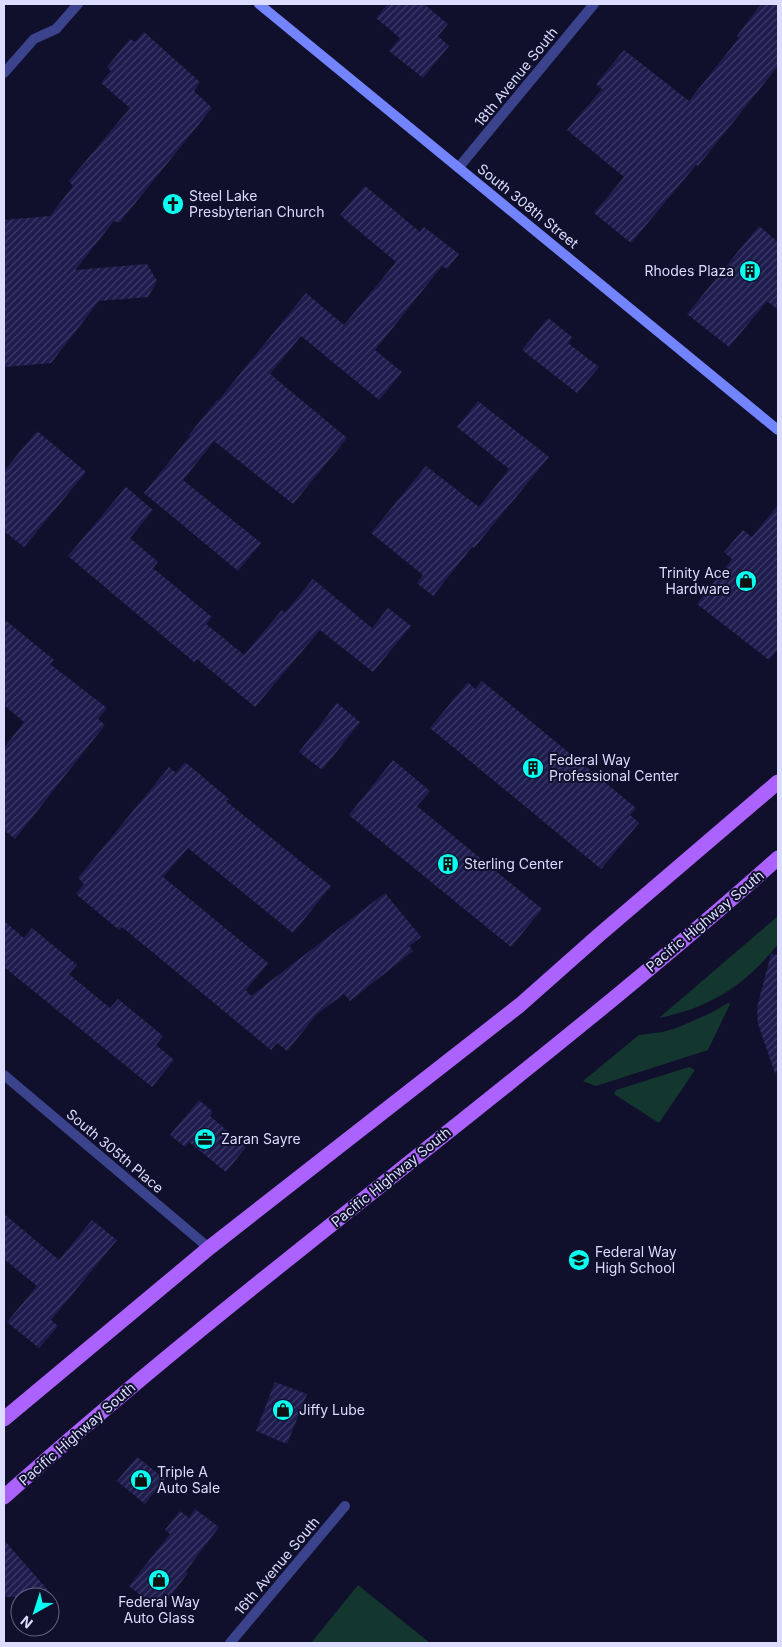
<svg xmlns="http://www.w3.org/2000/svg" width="782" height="1647" font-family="Inter,sans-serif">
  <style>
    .grass { fill: #13362f }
    .building { fill: url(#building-hatch) }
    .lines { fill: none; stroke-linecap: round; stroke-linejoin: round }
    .street { stroke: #3a438c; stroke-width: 10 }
    .secondary { stroke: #7284ff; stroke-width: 10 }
    .primary { stroke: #ac62ff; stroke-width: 15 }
    .labels { text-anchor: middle; stroke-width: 4; stroke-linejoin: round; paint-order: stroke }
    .street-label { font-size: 14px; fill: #dbdcff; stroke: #11102c }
    .poi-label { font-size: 14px; fill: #dbdcff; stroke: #11102c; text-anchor: start }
  </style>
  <defs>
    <pattern id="building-hatch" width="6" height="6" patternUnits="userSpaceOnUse" patternTransform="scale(1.25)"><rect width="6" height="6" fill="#1e1c4d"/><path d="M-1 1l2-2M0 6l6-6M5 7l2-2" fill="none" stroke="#3e3c68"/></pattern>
  </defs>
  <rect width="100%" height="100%" fill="#11102c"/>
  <path class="grass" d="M778,916V944C747,984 710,1008 659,1018Z
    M728,1003L730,1004L708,1050L596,1086L583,1081L639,1035L663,1032L679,1027L711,1013Z
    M689,1067L695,1070L659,1123L614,1094L616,1090Z
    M358,1585L430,1643H311Z"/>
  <path class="building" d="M388,4H424L448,24L438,36L449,46L423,78L389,51L400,38L376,18Z
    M761,4H778V66L698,166L696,165L631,243L594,213L624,177L567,130L602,89L596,84L624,50L689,101L739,38L737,36Z
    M144,32L200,82L194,91L212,108L119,223L114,221L75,270L147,264L157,281L148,297L99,301L51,363L4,367V220L50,216L73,186L69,181L130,108L101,83L111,71L107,67L130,39L135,42Z
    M365,186L420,232L424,227L459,254L447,269L442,266L375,350L402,372L379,400L301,336L270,374L347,438L293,504L214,441L183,480L261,543L238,571L144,493L190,436L189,435L217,400L218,401L306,293L344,325L396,262L340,215Z
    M759,226L778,242V310L767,301L729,347L687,314Z
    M548,318L572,337L568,343L599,367L577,393L522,350Z
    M478,401L549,457L474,548L472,547L433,596L417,583L423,575L371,533L426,466L479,507L509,469L457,427Z
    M37,431L86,472L24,547L4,531V471Z
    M126,487L153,510L130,538L158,562L153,568L212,617L206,624L244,655L282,610L285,613L313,579L372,628L388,608L411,626L373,672L320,630L255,707L197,659L194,662L68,556Z
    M778,505V649L769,660L697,604L732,559L724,552L743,530L752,537Z
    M4,619L54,660L50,664L107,708L98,719L105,725L15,839L4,830V748L24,722L4,705Z
    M482,681L636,808L630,815L639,823L601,869L430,728L468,682L475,689Z
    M337,703L360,722L322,770L299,752Z
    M393,760L430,791L417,806L542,909L511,947L349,815Z
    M185,762L229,799L226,801L331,886L293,933L188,848L163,877L268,963L246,990L251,996L385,893L421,937L409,946L413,951L350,1001L344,994L317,1014L287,1051L277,1043L271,1050L122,927L119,930L76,894L84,884L78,878L169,767L176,773Z
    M4,921L24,938L32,928L77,965L69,974L93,994L110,1008L118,999L163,1036L156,1045L174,1060L152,1087L4,967Z
    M771,954L778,955V1072L775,1073L758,1024L757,1008Z
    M199,1100L213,1112L210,1116L246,1147L226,1172L189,1142L185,1147L170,1135Z
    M4,1214L59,1260L92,1220L117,1240L51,1320L58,1326L39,1348L7,1322L37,1286L4,1259Z
    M275,1382L307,1394L287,1444L256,1431Z
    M137,1457L165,1479L145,1504L117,1481Z
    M195,1509L219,1527L186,1571L188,1573L160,1610L129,1586L170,1534L165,1530L180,1511L189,1518Z
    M4,1540L32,1572L54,1597H4Z"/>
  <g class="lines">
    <path class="street" d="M4,73L34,39L56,29L78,4
      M459,167L594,4
      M4,1075L209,1248
      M230,1643L345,1506"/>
    <path class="secondary" d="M259,4L778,430"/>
    <path class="primary" d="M4,1419L209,1248L520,1005L599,935L778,782
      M4,1497C253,1274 528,1081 778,858"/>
  </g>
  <defs>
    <g id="church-disc" transform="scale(1.125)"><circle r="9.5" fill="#07fff2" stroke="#11102c"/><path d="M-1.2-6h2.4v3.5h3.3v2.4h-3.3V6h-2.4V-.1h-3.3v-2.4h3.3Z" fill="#111"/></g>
    <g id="building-disc" transform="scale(1.125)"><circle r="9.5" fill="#07fff2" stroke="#11102c"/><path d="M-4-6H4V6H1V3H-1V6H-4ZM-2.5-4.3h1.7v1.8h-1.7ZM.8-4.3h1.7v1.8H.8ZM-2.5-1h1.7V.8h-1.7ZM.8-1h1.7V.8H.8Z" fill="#111"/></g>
    <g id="shop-disc" transform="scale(1.125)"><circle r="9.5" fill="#07fff2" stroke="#11102c"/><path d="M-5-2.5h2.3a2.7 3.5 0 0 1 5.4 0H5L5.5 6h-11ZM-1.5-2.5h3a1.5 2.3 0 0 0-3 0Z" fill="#111"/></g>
    <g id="office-disc" transform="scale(1.125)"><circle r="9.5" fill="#07fff2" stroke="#11102c"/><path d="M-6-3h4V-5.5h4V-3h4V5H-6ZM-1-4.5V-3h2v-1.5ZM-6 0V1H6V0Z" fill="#111"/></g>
    <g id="school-disc" transform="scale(1.125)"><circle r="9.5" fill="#07fff2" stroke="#11102c"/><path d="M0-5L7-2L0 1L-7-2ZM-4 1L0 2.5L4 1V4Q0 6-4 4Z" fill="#111"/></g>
  </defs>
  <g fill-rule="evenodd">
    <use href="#church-disc" x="173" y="204"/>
    <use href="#building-disc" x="750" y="271"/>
    <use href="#shop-disc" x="746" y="581"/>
    <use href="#building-disc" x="533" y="768"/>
    <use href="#building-disc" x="448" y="864"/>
    <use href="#office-disc" x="205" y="1139"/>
    <use href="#school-disc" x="579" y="1260"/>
    <use href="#shop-disc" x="283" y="1410"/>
    <use href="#shop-disc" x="141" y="1480"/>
    <use href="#shop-disc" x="159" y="1580"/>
  </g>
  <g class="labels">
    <g class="street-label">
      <text transform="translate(516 77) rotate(-51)" y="5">18th Avenue South</text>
      <text transform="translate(528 206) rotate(39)" y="5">South 308th Street</text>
      <text transform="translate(705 921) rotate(-40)" y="5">Pacific Highway South</text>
      <text transform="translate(115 1151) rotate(40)" y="5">South 305th Place</text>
      <text transform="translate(391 1177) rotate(-39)" y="5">Pacific Highway South</text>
      <text transform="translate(77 1434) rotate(-41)" y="5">Pacific Highway South</text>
      <text transform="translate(277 1566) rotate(-50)" y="5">16th Avenue South</text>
    </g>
    <g class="poi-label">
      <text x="189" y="201">Steel Lake<tspan x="189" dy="16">Presbyterian Church</tspan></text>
      <text x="734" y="276" text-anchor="end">Rhodes Plaza</text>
      <text x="730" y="578" text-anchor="end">Trinity Ace<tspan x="730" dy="16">Hardware</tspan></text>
      <text x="549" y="765">Federal Way<tspan x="549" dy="16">Professional Center</tspan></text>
      <text x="464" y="869">Sterling Center</text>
      <text x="221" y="1144">Zaran Sayre</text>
      <text x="595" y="1257">Federal Way<tspan x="595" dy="16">High School</tspan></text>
      <text x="299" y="1415">Jiffy Lube</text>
      <text x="157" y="1477">Triple A<tspan x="157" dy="16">Auto Sale</tspan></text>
      <text x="159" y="1607" text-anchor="middle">Federal Way<tspan x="159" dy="16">Auto Glass</tspan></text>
    </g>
  </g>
  <rect width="782" height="1647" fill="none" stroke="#dbdcff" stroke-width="10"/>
  <g transform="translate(35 1612) rotate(219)"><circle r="24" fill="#11102c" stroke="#626280"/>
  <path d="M0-4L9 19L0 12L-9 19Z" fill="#07fff2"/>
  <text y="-8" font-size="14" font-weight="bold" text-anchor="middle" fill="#dbdcff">N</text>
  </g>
</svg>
